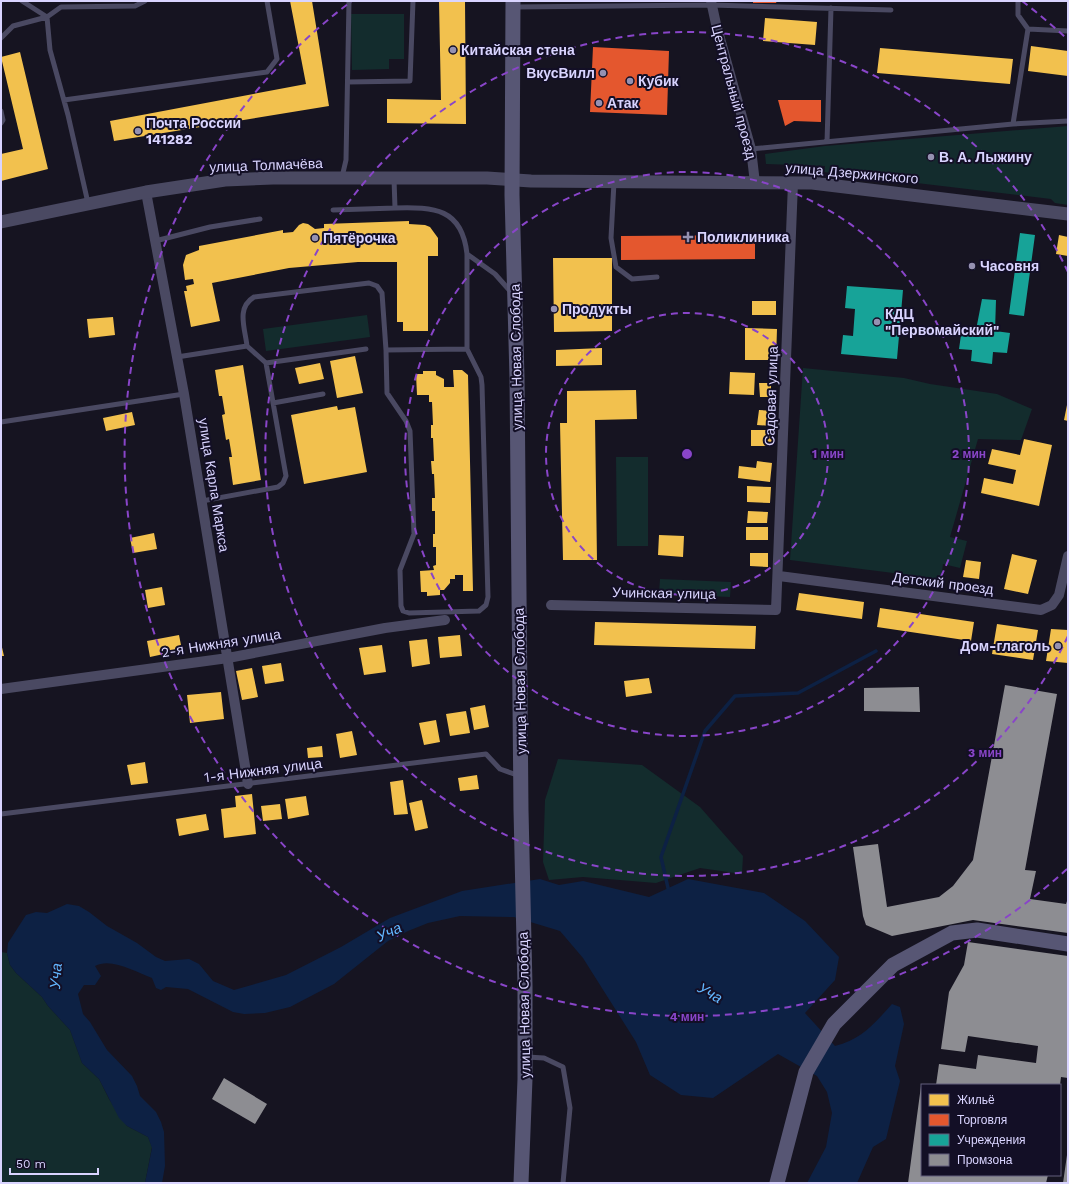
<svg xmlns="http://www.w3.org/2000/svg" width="1069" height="1184" font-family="'Work Sans',sans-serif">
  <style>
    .green { fill: #132c2d }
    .water { fill: #0d2144 }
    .homes { fill: #f2c14e }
    .shops { fill: #e4572e }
    .public { fill: #17a398 }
    .industry { fill: #8d8d92 }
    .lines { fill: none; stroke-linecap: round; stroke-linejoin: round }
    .stream { stroke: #0d2144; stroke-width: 3.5 }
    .service { stroke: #4a4962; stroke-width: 5 }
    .minor { stroke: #4a4962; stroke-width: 10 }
    .tertiary { stroke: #4a4962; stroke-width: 13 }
    .secondary { stroke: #575674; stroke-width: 15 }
    .ring { fill: none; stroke: #8945c9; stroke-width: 2; stroke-dasharray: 7 5 }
    .poi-dot { fill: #9591b1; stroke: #130f26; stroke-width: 1.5 }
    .labels { text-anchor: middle; stroke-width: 4; stroke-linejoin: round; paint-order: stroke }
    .poi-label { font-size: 14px; font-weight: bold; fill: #d9d4ff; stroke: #130f26; text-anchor: start }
    .street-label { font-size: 14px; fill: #d9d4ff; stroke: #130f26 }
    .water-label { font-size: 15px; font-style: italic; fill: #62b6ff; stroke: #130f26 }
    .centre { fill: #8945c9; stroke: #130f26; stroke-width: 2 }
    .ring-label { font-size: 12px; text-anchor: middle; font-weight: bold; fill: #8945c9; stroke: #130f26; stroke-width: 4; stroke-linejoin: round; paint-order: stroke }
  </style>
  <rect width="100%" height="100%" fill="#161421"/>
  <path class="green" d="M351,14H404V59H389V69L352,70Z
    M1068,126V205L1055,203L1051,199L824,172L825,166L766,164L765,154L825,146Z
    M367,315L370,337L266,351L263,329Z
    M803,368L904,378L930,384L997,394L1032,409L1021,440L978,439L950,537L967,541L960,568L943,564L941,579L790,560Z
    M616,457H648V546H617Z
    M660,579L731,582L730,597L659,594Z
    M558,759L642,765L700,807L743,856L742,874L700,868L656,883L583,877L549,880L543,862L545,800Z
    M1,952L7,953L10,965L16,973L42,997L48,1006L70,1030L82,1063L99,1079L109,1099L127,1126L148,1137L152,1147L145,1183H1Z"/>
  <path class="water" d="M540,879L559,885L583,881L649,897L688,879L764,893L805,921L839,957L835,980L805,1013L835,1046C862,1039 874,1024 892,1004L900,1007L904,1024L895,1066L900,1081L886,1139L873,1147L857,1183H807L826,1147L832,1113L827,1092L817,1076L778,1054L713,1098L681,1095L650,1075L636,1042L583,958L560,931L514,917L460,916L428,923L408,931L388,941L334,984L290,1007L265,1013L244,1014L233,1012L188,989L166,987L161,990L156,988L152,978C136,972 111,957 95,966L101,976L95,985H84L78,994L83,1014L90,1022L107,1050L132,1076L137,1086L140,1096L156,1112L161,1122L164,1132L165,1166L162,1183H145L152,1148L148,1137L127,1126L119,1118L99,1079L82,1063L70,1030L48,1006L42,997L16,973L10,965L7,953L8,943L26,915L36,912L47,913L67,904L79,906L89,912L107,926L137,943L156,957L165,961L189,959L199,964L213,981L234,990L286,975L341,947L390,918L462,891Z"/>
  <path class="homes" d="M290,1H312L329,106L114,141L110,121L306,84Z
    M439,1H465L466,124L387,123V99L441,100Z
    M765,18L817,22L815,45L763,41Z
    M1031,46L1068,51V76L1028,71Z
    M880,48L1013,59L1010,84L877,73Z
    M20,52L48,169L1,181V154L23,149L1,57Z
    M409,221V224L425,225L430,227L438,238V256H428V331H403V322H397V262H358L289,268L212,283L220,321L191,327L184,291H187L186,286L194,284L193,279L185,280L183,265L186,255L199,250V246L283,230V233L293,232L299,225L303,223L308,224L315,229L324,228V224Z
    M1059,235L1068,237V256L1056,254Z
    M553,258H612V331L554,332Z
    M752,301H776V315H752Z
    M113,317L115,335L89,338L87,319Z
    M745,328L777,329L776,360H745Z
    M602,348V365L556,366V350Z
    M355,356L363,393L337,398L330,361Z
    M320,363L324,379L299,384L295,368Z
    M243,365L261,480L233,485L229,457H232L229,439L226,440L222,415L225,414L222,396H219L215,370Z
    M453,370H462L468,375L473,591H463V575H455V579H450V583L444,590H440V595L427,596V592H421L420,571L434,570L433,566L436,565V547H433V534H435V511H432V498H435L434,474H432L431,461H434L433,438H431V425H433L432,402H429V395H417L416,374H423V371H436V375L444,379V387H454Z
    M730,372L755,373L754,395L729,394Z
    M759,383H771V397H760Z
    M636,390L637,419L595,420L597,560H563L560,423H567V391Z
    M1067,405H1068V421L1064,420Z
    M337,406L338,410L355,407L367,472L304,484L291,415Z
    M759,410L773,411L771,426L757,425Z
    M132,412L135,425L106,431L103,418Z
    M751,430H772V446H751Z
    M1024,439L1052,445L1039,506L981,493L984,478L1013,484L1016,470L988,464L992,449L1020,455Z
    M757,461L772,463L770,482L738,478L739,466L756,468Z
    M747,486L771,487L770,503L747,502Z
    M748,511L768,512L767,523H747Z
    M746,527H768V540H746Z
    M154,533L157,549L133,553L130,538Z
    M659,535L684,536L683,557L658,555Z
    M750,553H768V567L750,566Z
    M1012,554L1037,560L1028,594L1004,589Z
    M966,560L981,562L979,579L963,577Z
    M162,587L165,605L148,608L145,590Z
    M799,593L864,602L862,619L796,610Z
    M880,608L974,622L971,641L877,627Z
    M595,622L756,626L755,649L594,645Z
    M997,624L1038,630L1033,660L992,654Z
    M1051,629L1068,630V663L1046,661Z
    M179,635L182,650L150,657L147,641Z
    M460,635L462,656L440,658L438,637Z
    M427,639L430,664L412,667L409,641Z
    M1,643L4,656H1Z
    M382,645L386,672L364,675L359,648Z
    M281,663L284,681L265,684L262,666Z
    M252,668L258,697L242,700L236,671Z
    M649,678L652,693L626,697L624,681Z
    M221,692L224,719L190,723L187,695Z
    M485,705L489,727L474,730L470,708Z
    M466,711L470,733L450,736L446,714Z
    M436,720L440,742L424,745L419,723Z
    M352,731L357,755L340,758L336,734Z
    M322,746L323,757L308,758L307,748Z
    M145,762L148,783L131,785L127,765Z
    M477,775L479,789L460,791L458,778Z
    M403,780L408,814L394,815L390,782Z
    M252,794L256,834L224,838L221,809L236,807L235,796Z
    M306,796L309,815L288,819L285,799Z
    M422,800L428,828L415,831L409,803Z
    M280,804L282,819L263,821L261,806Z
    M206,814L209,830L179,836L176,819Z"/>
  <path class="shops" d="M753,1H777L776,3H753Z
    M593,47L669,51L667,115L590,112Z
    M778,100H821V122L794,121L785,126Z
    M755,235V259L621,260V236Z"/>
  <path class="public" d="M1020,233L1035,235L1024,316L1009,314Z
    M970,263H975V270L969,269Z
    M847,286L903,290L897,359L841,354L843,335L853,336L855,309L845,308Z
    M982,299L996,300L995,331L1010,333L1007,353L993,352L992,364L971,361L972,350L959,349L962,328L976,330Z"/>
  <path class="industry" d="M1005,685L1057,694L1025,870L1036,871L1030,899L1066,904L1068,898V933L973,920L892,936L866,925L863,916L853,847L878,844L887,907L939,897L953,886L973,860Z
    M919,687L920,712L864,711V688Z
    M968,942L1068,956V1078L1061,1077L1060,1085H936L939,1064L976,1069L978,1055L1036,1063L1038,1046L968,1036L965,1052L941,1049L949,992L964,965Z
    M224,1078L267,1104L255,1124L212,1099Z
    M921,1086L922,1175H1048L1046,1183H908Z
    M1067,1155L1068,1183H1063Z"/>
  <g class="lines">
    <path class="stream" d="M668,888L661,857L705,731L735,696L798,693L876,651"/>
    <path class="service" d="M514,7L711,5L891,10
      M1028,29L1068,31
      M1,38L13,26L47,17L22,1
      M348,82L410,81L413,1
      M64,100L267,72L277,59L267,1
      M1,111L3,120L1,123
      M1013,124L1028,29L1018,15V1
      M827,142L831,8
      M751,149L1013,124L1068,121
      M342,177L346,160L349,1
      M614,182L611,238L616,267L632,279L657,277
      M88,203L68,115L50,50L47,17L61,7L135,6L145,1
      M333,210L395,208L394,179
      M155,241L210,227L260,219
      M467,254L495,274L511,292
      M386,350L387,393L406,421L410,431L414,534L400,570L401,606L403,611L409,613L479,611L486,605L488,597L482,385L481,377L467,349
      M177,357L247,346C245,328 236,308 254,297L369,283L377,286L382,293L386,350L467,349V254C462,208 434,207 395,208
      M266,363L366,349
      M273,403L323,394
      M1,422L184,394
      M202,501L278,487L283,483L286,476L266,363L247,346
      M1,814L486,754L500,769L520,776
      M527,1057L544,1058L563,1067L570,1108L563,1183"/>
    <path class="minor" d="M711,1L716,24L751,149L755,183
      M146,192L184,394L248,784
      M779,576L1041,610L1052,605L1059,595L1068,556
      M551,605L776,610L793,183
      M1,689L228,658L385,628L445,620"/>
    <path class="tertiary" d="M1,222L146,192L225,180L273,178H487L531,181L812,183L1068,214"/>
    <path class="secondary" d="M513,1L512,195L517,378L521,810L525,986V1079L521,1183
      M777,1183L806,1072L834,1024L893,965L952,933L977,930L1068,944"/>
  </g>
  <g class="ring">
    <circle cx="687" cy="454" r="141"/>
    <circle cx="687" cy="454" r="282"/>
    <path d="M1068 636A422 422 0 1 1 1068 272"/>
    <path d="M1067 869A563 563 0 1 1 352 1M1022 1A563 563 0 0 1 1067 39"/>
  </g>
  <g class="poi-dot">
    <circle cx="453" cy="50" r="4"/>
    <circle cx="603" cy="73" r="4"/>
    <circle cx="630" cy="81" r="4"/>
    <circle cx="599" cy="103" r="4"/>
    <circle cx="138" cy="131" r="4"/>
    <circle cx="931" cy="157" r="4"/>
    <path d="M686 231h4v4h4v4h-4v4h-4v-4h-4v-4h4z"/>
    <circle cx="315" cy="238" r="4"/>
    <circle cx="972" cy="266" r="4"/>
    <circle cx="554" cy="309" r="4"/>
    <circle cx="877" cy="322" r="4"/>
    <circle cx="1058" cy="646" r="4"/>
  </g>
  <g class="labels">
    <g class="poi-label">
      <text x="461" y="55">Китайская стена</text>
      <text x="595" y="78" text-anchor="end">ВкусВилл</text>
      <text x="638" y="86">Кубик</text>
      <text x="607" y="108">Атак</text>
      <text x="146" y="128">Почта России<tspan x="146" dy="16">141282</tspan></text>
      <text x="939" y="162">В. А. Лыжину</text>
      <text x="697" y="242">Поликлиника</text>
      <text x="323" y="243">Пятёрочка</text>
      <text x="980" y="271">Часовня</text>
      <text x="562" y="314">Продукты</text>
      <text x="885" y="319">КДЦ<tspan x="885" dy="16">"Первомайский"</tspan></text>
      <text x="1050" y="651" text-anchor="end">Дом-глаголь</text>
    </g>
    <g class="street-label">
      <text transform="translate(734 92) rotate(75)" y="5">Центральный проезд</text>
      <text transform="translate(266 165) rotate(-2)" y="5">улица Толмачёва</text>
      <text transform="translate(852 173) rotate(5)" y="5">улица Дзержинского</text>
      <text transform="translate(516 357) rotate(-91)" y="5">улица Новая Слобода</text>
      <text transform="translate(771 396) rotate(-88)" y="5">Садовая улица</text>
      <text transform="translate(214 485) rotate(81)" y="5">улица Карла Маркса</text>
      <text transform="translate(943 583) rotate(7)" y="5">Детский проезд</text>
      <text transform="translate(664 593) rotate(1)" y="5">Учинская улица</text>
      <text transform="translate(221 643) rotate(-9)" y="5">2-я Нижняя улица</text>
      <text transform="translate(520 681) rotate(-91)" y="5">улица Новая Слобода</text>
      <text transform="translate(263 770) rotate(-7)" y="5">1-я Нижняя улица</text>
      <text transform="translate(524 1005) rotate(-91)" y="5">улица Новая Слобода</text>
    </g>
    <g class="water-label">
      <text transform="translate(389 932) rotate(-25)" y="5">Уча</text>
      <text transform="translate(56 976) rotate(-86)" y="5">Уча</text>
      <text transform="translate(710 993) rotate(30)" y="5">Уча</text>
    </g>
  </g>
  <circle cx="687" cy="454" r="6" class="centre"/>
  <g class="ring-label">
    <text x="828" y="458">1 мин</text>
    <text x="969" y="458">2 мин</text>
    <text x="985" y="757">3 мин</text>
    <text x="687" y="1021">4 мин</text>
  </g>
  <rect width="1069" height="1184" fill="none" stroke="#d9d4ff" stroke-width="4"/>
  <rect x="921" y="1084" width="140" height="92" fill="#130f26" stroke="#625e7d"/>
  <rect x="929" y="1094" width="20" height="12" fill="#f2c14e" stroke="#625e7d"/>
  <text x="957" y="1104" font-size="12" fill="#d9d4ff">Жильё</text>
  <rect x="929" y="1114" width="20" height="12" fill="#e4572e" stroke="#625e7d"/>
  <text x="957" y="1124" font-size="12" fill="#d9d4ff">Торговля</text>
  <rect x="929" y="1134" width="20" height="12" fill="#17a398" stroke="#625e7d"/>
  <text x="957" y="1144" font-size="12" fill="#d9d4ff">Учреждения</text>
  <rect x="929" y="1154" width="20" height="12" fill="#8d8d92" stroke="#625e7d"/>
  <text x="957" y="1164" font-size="12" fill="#d9d4ff">Промзона</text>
  <path d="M10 1168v6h88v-6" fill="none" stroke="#d9d4ff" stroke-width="2"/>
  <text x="16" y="1168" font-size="12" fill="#d9d4ff" stroke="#130f26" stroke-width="3" paint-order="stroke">50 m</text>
</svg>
